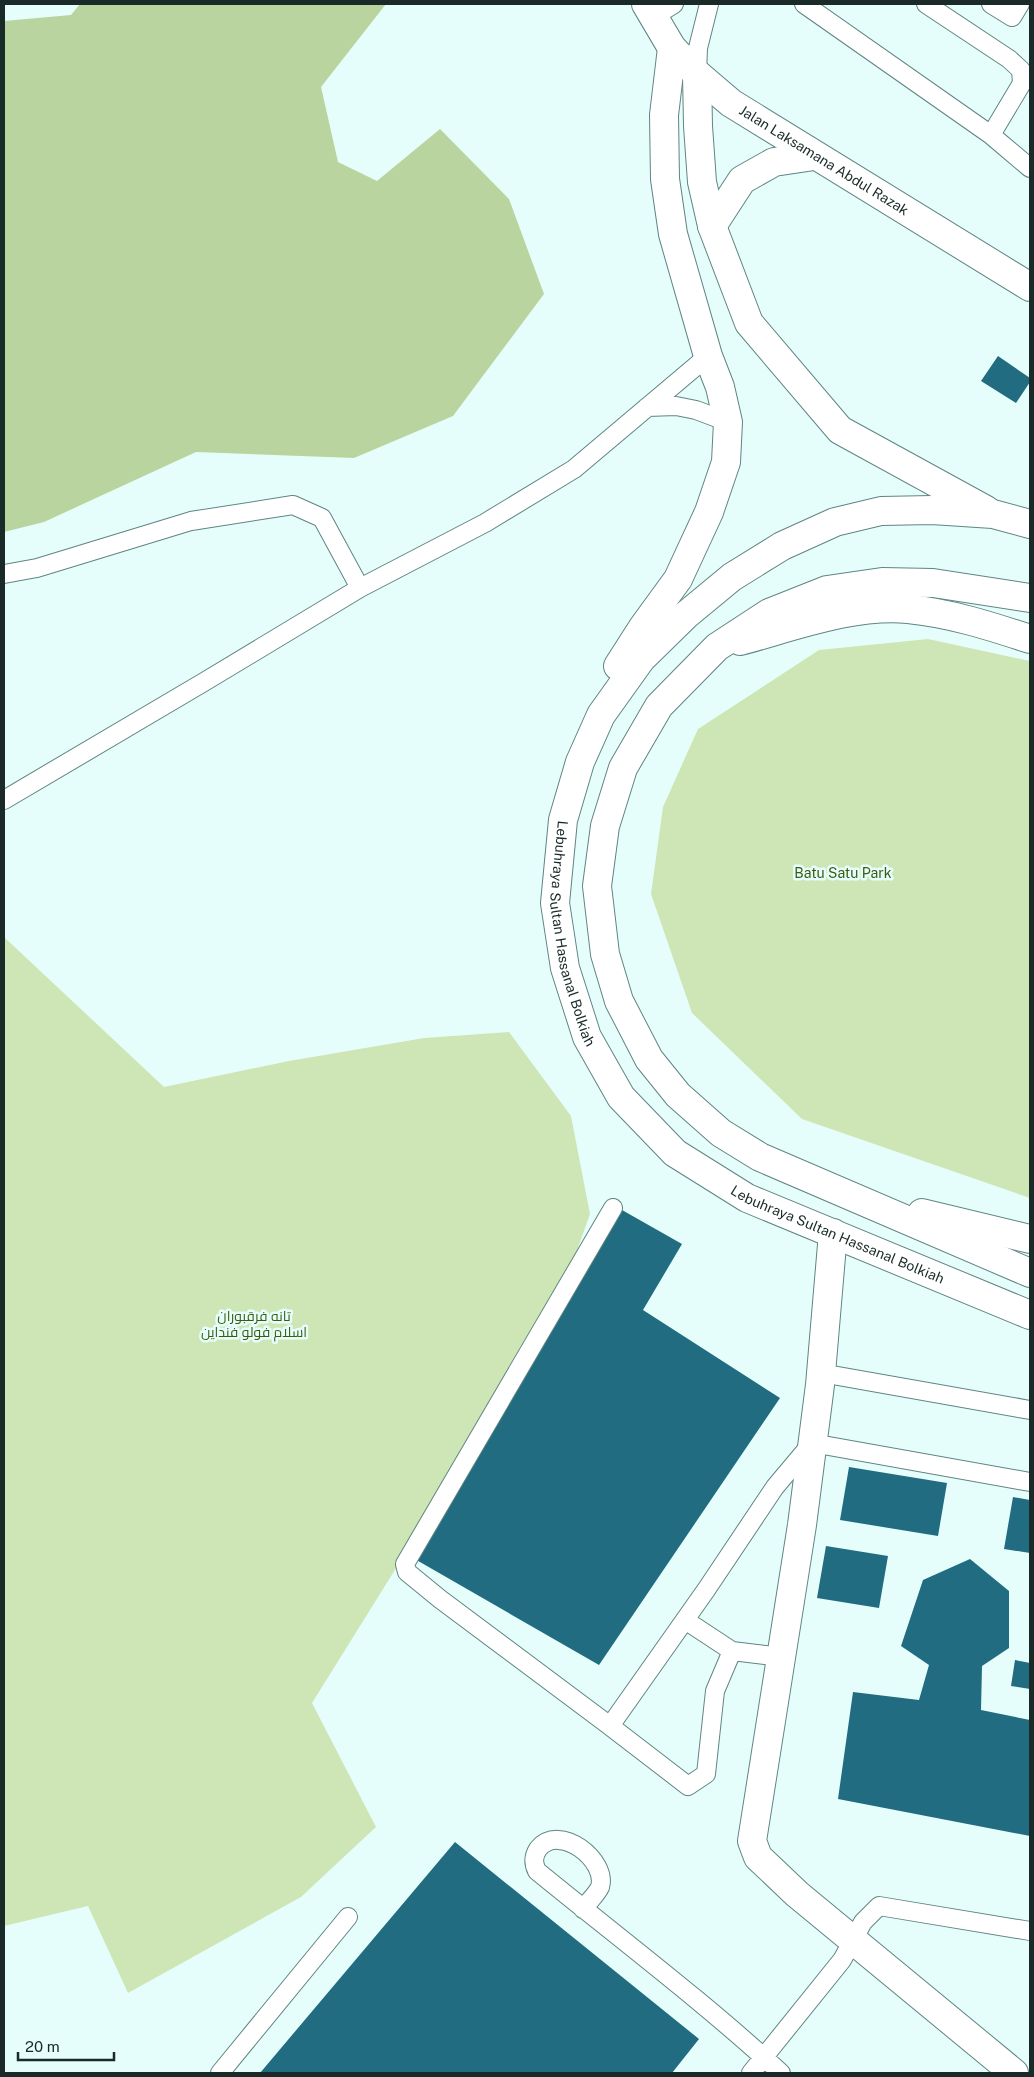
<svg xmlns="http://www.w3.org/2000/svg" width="1034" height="2077" font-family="'Public Sans',Cairo,sans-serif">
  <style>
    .green { fill: #cee6b6 }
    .forest { fill: #b9d49f }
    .building { fill: #216c80 }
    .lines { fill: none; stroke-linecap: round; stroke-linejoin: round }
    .lane-casing { stroke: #5f8582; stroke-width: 20 }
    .street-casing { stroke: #5f8582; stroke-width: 30 }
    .highway-casing { stroke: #5f8582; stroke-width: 30 }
    .lane { stroke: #fff; stroke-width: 18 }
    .street { stroke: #fff; stroke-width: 28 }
    .highway { stroke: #fff; stroke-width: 28 }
    .labels { text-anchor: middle; stroke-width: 5; stroke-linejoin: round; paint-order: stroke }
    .street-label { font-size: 14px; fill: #1a2a28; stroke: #e5fefb }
    .park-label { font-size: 14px; fill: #3d5b0e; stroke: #e5fefb }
  </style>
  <rect width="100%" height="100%" fill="#e5fefb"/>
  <path class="green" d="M928,639L1030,661V1198L802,1119L692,1013L651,894L663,807L698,729L819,650Z
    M4,937L164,1087L289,1061L424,1038L509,1032L571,1116L590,1214L565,1284L489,1419L312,1703L376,1827L301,1897L128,1993L88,1906L4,1926Z"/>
  <path class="forest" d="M80,4H386L321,87L338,162L377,181L440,129L509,199L544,294L453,416L354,458L196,452L44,522L4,532V21L71,15Z"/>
  <path class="building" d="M998,356L1030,378V382L1016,403L981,381Z
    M622,1210L682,1244L643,1310L780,1398L599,1665L413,1558Z
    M849,1467L947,1483L938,1536L840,1520Z
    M1013,1497L1030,1500V1553L1004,1549Z
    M826,1546L888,1556L879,1608L817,1598Z
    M970,1559L1009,1591V1648L982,1666L981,1710L1030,1720V1836L838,1799L853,1692L919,1700L929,1665L901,1646L923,1580Z
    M1015,1660L1030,1663V1689L1011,1686Z
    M455,1842L699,2039L672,2073H260Z"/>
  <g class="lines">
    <g class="lane-casing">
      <path id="lane" d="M804,4L991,135L1030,168
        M926,4L1009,59L1021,70L1022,83L991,135
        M991,4L1012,17L1020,4
        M653,17L674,4
        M697,74L698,48L709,4
        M647,407L676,406L696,410L728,422
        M4,574L37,568L191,521L293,505L322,518L360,588
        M4,800L204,682L360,588L485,523L574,469L708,356
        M821,1373L1030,1410
        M685,1620L732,1651L715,1691L706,1774L688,1786L610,1726L706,1590L775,1487L812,1443L1030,1482
        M732,1651L781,1657
        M610,1726L440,1599L407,1572L405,1564L613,1208
        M583,1909C588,1902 597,1894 600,1887C608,1861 560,1822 538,1849C533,1857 533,1863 537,1871C619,1938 704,2002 781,2073
        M220,2073L348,1917
        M751,2073L842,1960L863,1922L879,1906L1030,1931"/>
    </g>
    <g class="street-casing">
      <g id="street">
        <path id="s1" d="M646,4L672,48L697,74L731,103L1030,287"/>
        <path d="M833,1233L820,1385L802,1525L752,1841L758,1857L797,1894L1014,2073"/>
      </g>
    </g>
    <g class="highway-casing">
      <g id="highway">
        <path d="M697,74L698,126L702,182L712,226L749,323L840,430L986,510"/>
        <path d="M712,226L742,180L774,162L814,156"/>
        <path id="s2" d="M1030,524L993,514L932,510L881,511L835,522L782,546L732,577L686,615L641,659L601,715L580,762L563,820L555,903L565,968L587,1037L621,1097L675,1153L747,1198L1030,1315"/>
        <path d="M1030,598L933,583L882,582L827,590L769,613L717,647L659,706L623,768L605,826L597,886L605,954L619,1001L649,1059L678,1095L721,1133L760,1157L1030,1273"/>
        <path d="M740,641C793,627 852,604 908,609C950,613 990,626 1030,639"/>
        <path d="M618,666L643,627L678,579L709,512L726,462L728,422L720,387L708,356L673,234L665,179L664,115L672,48"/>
        <path d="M922,1213L1030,1239"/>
      </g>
    </g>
    <use href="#lane" class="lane"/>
    <use href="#street" class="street"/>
    <use href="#highway" class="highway"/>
  </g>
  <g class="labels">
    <g class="street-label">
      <text dy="5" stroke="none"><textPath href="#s1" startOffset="241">Jalan Laksamana Abdul Razak</textPath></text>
      <text dy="5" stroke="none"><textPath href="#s2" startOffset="734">Lebuhraya Sultan Hassanal Bolkiah</textPath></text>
      <text dy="5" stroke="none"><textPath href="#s2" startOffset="1169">Lebuhraya Sultan Hassanal Bolkiah</textPath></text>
    </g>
    <g class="park-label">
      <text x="843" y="878">Batu Satu Park</text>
      <text x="254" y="1321">تانه فرقبوران<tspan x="254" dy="16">اسلام فولو فنداين</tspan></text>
    </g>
  </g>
  <rect width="1034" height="2077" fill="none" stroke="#1a2a28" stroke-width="10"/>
  <path d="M18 2052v8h96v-8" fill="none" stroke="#1a2a28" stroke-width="2.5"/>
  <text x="25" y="2052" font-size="15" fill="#1a2a28" stroke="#e5fefb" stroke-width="4" paint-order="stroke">20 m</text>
</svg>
